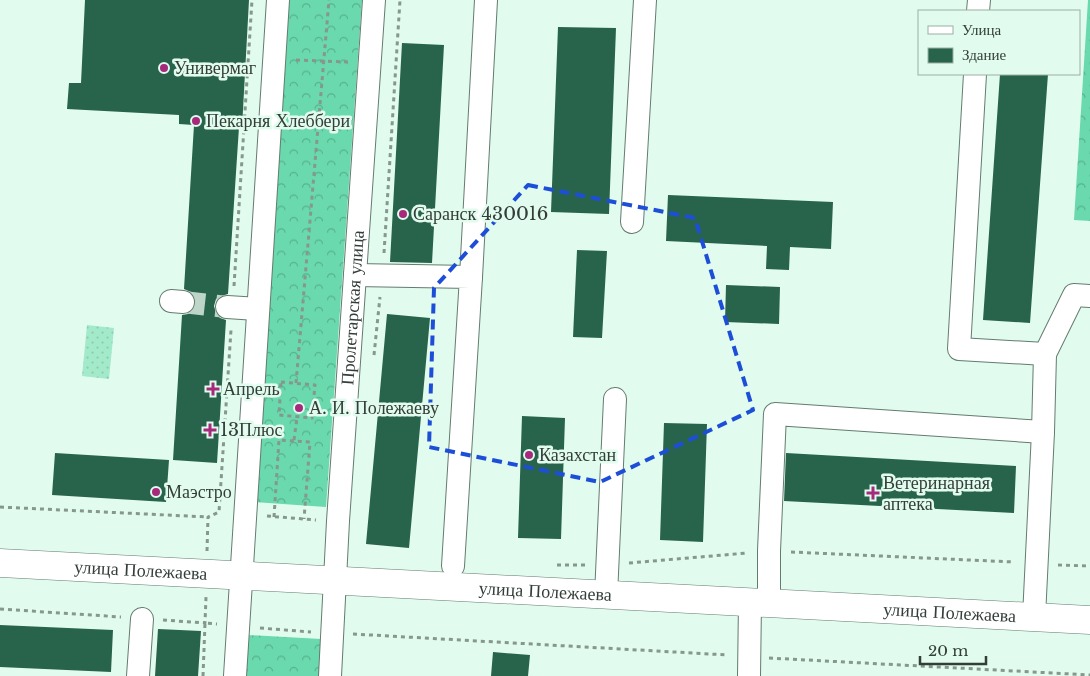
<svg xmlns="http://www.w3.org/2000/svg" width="1090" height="676" font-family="'Libre Baskerville',serif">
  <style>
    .grass { fill: url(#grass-dots) }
    .forest { fill: url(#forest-crowns) }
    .building { fill: #28634c }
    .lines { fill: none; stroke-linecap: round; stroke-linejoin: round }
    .minor-tunnel { stroke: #bed5ca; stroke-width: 22; stroke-dasharray: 22 11; stroke-linecap: butt }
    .minor-casing { stroke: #647b70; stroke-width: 24 }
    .major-casing { stroke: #647b70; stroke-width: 29 }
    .path { stroke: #86978e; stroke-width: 3; stroke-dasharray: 4 4; stroke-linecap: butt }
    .minor { stroke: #fff; stroke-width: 22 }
    .major { stroke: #fff; stroke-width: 28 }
    .marked { fill: none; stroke: #1d4ed8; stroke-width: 4; stroke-dasharray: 10 6; stroke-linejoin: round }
    .poi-dot { fill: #a6297c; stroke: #e1fbee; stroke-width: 2 }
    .labels { text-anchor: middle; stroke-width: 5; stroke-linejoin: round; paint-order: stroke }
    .poi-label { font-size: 18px; fill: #343e39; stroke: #e1fbee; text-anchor: start }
    .street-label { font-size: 18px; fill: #343e39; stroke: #e1fbee }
  </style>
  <defs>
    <pattern id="grass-dots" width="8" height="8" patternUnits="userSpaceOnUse" patternTransform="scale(1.25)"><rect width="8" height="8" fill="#a3eacb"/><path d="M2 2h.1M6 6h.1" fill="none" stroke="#8dcaaf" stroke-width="1.8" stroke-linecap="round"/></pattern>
    <pattern id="forest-crowns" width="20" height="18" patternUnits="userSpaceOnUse" patternTransform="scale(1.25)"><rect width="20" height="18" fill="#6ad9ad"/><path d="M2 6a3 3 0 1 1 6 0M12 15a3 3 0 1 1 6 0" fill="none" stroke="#58b18e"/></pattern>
  </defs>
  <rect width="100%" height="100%" fill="#e1fbee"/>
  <path class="grass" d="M87,325L114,328L109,379L82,376Z"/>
  <path class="forest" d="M289,0H362L326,507L253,502Z
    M1088,0H1090V221L1074,220Z
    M248,635L321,639L319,676H246Z"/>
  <path class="building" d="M85,0H249L242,128L239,127L228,294L221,296L216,299L214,306L216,313L220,318L226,320L217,463L173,460L182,315L188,314L193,310L196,303L195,296L191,292L184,289L194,125L179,124V115L67,109L69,83H81Z
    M558,27L616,28L609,214L551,212Z
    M402,43L444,45L432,263L390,262Z
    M1000,74H1048L1030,323L983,320Z
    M668,195L833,202L831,249L790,247L789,270L766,269L767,246L666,241Z
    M577,250L607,251L602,338L573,337Z
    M726,285L780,287L779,324L725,322Z
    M387,314L430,318L409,548L366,544Z
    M522,416L565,418L561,539L518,538Z
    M664,423L707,424L703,542L660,540Z
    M55,453L169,460L166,502L52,495Z
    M786,453L1016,466L1014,513L784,501Z
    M0,625L113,630L111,672L0,667Z
    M158,629L201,631L198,676H155Z
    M493,652L530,655L528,676H491Z"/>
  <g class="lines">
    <path class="minor-tunnel" d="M183,302L227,307"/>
    <g class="minor-casing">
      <g id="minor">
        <path d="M978,11L979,0"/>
        <path d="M975,74L959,349L1045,354"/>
        <path d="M632,222L645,0"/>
        <path d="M355,275L471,277L453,566"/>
        <path d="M471,277L486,0"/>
        <path d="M171,301L183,302"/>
        <path d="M227,307L258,309"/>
        <path d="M606,595L615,399"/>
        <path d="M769,603V551L775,414L1043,432"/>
        <path d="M1034,617L1043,432L1045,354L1074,295L1090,296"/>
        <path d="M138,676L142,619"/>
        <path d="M235,676L278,0"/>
        <path id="s1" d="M330,676L338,521L374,0"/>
        <path d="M749,676L750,602"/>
      </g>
    </g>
    <g class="major-casing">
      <g id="major">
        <path id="s2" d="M0,563L1090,620"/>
      </g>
    </g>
    <path class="path" d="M296,60L348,62
      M384,253L400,0
      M234,286L252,0
      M374,355L380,297
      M281,382L315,385L312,418L279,415Z
      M296,383L329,0
      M294,440L297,417
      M0,507L208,517
      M267,516L316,520
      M274,517L279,440L310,442L304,519
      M207,551L208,517L219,512L231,330
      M791,552L1014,562
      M629,563L747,553
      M557,565H585
      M1058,565L1090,566
      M0,609L121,617
      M163,620L205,623L206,597
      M260,628L311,632
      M353,634L728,655
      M769,658L1090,675
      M203,676L205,623L217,624"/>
    <use href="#minor" class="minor"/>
    <use href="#major" class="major"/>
  </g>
  <path class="marked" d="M528,185L695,218L753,410L600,482L429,447L434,288Z"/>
  <g class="poi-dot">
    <circle cx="164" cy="68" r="5"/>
    <circle cx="196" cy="121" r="5"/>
    <circle cx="403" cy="214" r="5"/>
    <path d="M210.5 381.5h5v5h5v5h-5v5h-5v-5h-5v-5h5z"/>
    <circle cx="299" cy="408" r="5"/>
    <path d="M207.5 422.5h5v5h5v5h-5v5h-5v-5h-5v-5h5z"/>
    <circle cx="529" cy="455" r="5"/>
    <circle cx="156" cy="492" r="5"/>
    <path d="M870.5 485.5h5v5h5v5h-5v5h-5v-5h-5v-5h5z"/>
  </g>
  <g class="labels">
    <g class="poi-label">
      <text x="174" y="74">Универмаг</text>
      <text x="206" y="127">Пекарня Хлеббери</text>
      <text x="413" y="220">Саранск 430016</text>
      <text x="223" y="395">Апрель</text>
      <text x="309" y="414">А. И. Полежаеву</text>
      <text x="220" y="436">13Плюс</text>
      <text x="539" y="461">Казахстан</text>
      <text x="883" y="489">Ветеринарная<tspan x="883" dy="21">аптека</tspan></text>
      <text x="166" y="498">Маэстро</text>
    </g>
    <g class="street-label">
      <text dy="6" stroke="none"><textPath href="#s1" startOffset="369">Пролетарская улица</textPath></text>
      <text dy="6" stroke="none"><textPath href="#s2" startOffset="141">улица Полежаева</textPath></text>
      <text dy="6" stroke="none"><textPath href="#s2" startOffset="546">улица Полежаева</textPath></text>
      <text dy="6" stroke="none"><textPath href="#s2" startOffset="951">улица Полежаева</textPath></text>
    </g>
  </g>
  <rect x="918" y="10" width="162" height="65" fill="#e1fbee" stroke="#9cafa6"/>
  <rect x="928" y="26" width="25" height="8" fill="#ffffff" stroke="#9cafa6"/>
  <text x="962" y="35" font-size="15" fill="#343e39">Улица</text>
  <rect x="928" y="48" width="25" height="15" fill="#28634c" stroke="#9cafa6"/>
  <text x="962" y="60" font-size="15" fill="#343e39">Здание</text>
  <path d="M920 656v8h66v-8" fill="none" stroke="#343e39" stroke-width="2.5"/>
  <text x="928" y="656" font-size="15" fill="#343e39" stroke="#e1fbee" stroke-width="4" paint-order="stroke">20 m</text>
</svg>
